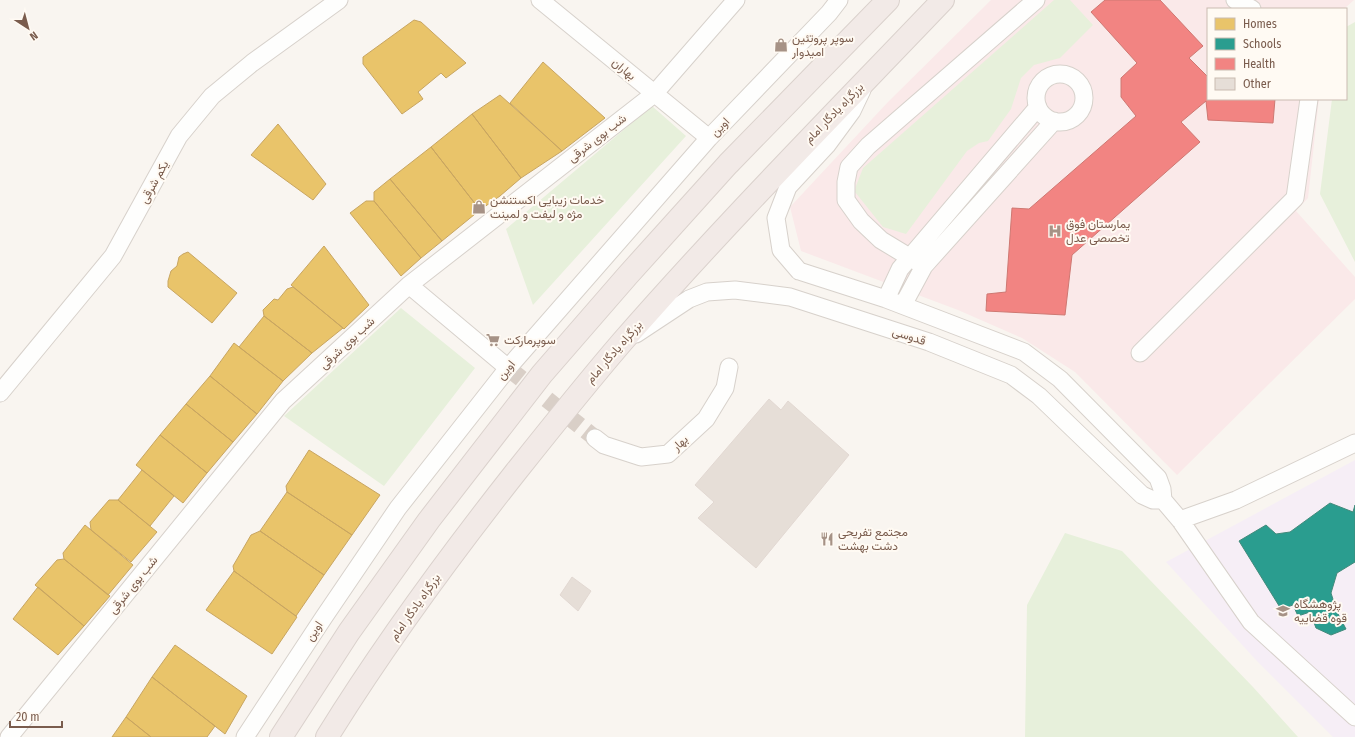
<svg xmlns="http://www.w3.org/2000/svg" width="1355" height="737" font-family="'Fira Sans Condensed',Vazirmatn,sans-serif">
  <style>
    .education { fill: #f6eef6 }
    .medical { fill: #fae9e9 }
    .green { fill: #e7f0db }
    .homes { fill: #e9c46a; stroke: #c8a561 }
    .schools { fill: #2a9d8f; stroke: #428a7b }
    .health { fill: #f28482; stroke: #ce7872 }
    .building { fill: #e6ded7; stroke: #e2d8d2 }
    .lines { fill: none; stroke-linecap: round; stroke-linejoin: round }
    .minor-tunnel { stroke: #d9cfc7; stroke-width: 17; stroke-dasharray: 17 8; stroke-linecap: butt }
    .minor-casing { stroke: #d7d1cb; stroke-width: 19 }
    .highway-casing { stroke: #dad1cc; stroke-width: 24 }
    .minor { stroke: #fefefd; stroke-width: 17 }
    .highway { stroke: #f2eae7; stroke-width: 22 }
    .labels { text-anchor: middle; stroke-width: 4; stroke-linejoin: round; paint-order: stroke }
    .poi-label { font-size: 12px; fill: #7a5c4d; stroke: #fffaf3; text-anchor: start }
    .street-label { font-size: 12px; fill: #7a5c4d; stroke: #fffaf3 }
  </style>
  <rect width="100%" height="100%" fill="#f9f5f0"/>
  <path class="education" d="M1355,460V737H1333L1256,660L1166,562Z"/>
  <path class="medical" d="M991,0H1354L1344,9H1208V99H1319L1308,198L1296,211L1355,277V299L1177,475L1075,372L1022,338L958,310L801,251L790,207L887,103Z"/>
  <path class="green" d="M1054,0H1070L1093,25L1060,58L1034,65L1021,78L1011,109L988,141L979,143L967,151L906,234L883,227L855,192L856,186L863,168Z
    M1355,22V262L1320,194L1332,99H1346V27Z
    M652,106L686,136L533,305L506,229Z
    M401,308L475,368L384,486L284,416Z
    M1065,533L1122,551L1253,687L1298,737H1025L1027,605Z"/>
  <path class="homes" d="M414,20L421,22L466,63L446,78L441,73L418,92L423,99L402,114L363,64V57Z
    M543,62L605,118L562,151L510,103Z
    M500,95L562,151L521,178L472,114Z
    M472,114L521,178L500,196L480,210L431,147Z
    M278,124L326,184L313,200L251,155Z
    M431,147L480,210L442,241L390,179Z
    M390,179L442,241L421,258L374,201V192Z
    M366,201H374L421,258L401,276L350,213Z
    M324,246L369,305L344,329L291,285Z
    M188,252L237,293L212,323L168,287V281L171,271L177,266L179,257L183,254Z
    M293,287L343,328L312,353L264,316L263,310L274,299L278,300L287,289Z
    M264,316L312,353L283,381L239,347Z
    M234,343L283,381L257,414L210,376Z
    M210,376L257,414L233,442L186,404Z
    M186,404L233,442L207,473L160,435Z
    M160,435L207,473L183,503L136,465Z
    M309,450L380,495L352,535L287,492L286,486Z
    M142,470L174,496L150,526L118,500Z
    M287,492L352,535L324,575L260,531Z
    M109,500H118L157,532L131,562L91,530L90,522Z
    M85,525L133,565L108,595L64,559L63,553Z
    M260,531L324,575L296,616L234,571L233,566L251,535Z
    M64,559L110,596L84,626L35,585L57,560Z
    M234,571L297,617L272,654L206,610Z
    M38,587L84,626L58,655L13,619Z
    M175,645L247,696L225,734L152,677Z
    M152,677L215,726L207,737H151L126,717Z
    M126,717L151,737H112Z"/>
  <path class="schools" d="M1330,503L1353,512L1355,505V562L1337,573L1331,593L1337,612L1346,629L1331,635L1316,628L1310,612L1298,616L1293,605L1281,609L1239,541L1266,525L1276,534L1290,532Z"/>
  <path class="health" d="M1105,0H1160L1203,46L1189,58L1207,76L1208,73V99H1275L1273,123L1208,120L1206,101L1181,122L1200,142L1072,255L1065,315L986,311L987,294L1006,292L1012,208L1029,209L1136,116L1121,97V78L1137,63L1091,12Z"/>
  <path class="building" d="M769,399L781,410L788,401L849,455L756,568L698,518L714,502L695,485Z
    M572,577L591,591L578,611L560,595Z"/>
  <g class="lines">
    <path class="minor-tunnel" d="M508,368L595,438"/>
    <g class="minor-casing">
      <path id="minor" d="M540,0L709,138
        M1235,0L1252,9
        M1036 98a24 24 0 1 1 48 0a24 24 0 1 1-48 0Z
        M924,266L881,240L861,221L846,200V182L849,167L868,146L1036,0
        M799,271L886,299L1024,352L1060,379L1158,478L1162,489L1163,500L1180,520L1251,622L1355,717
        M799,271L781,250L776,218L788,187L827,145L852,111L862,90
        M409,285L508,368
        M886,299L900,269L1038,107
        M903,305L924,266L1054,121
        M636,334L689,299L707,292L735,290L790,297L929,342L1011,375L1039,396L1142,495L1153,500H1163
        M1140,353L1295,198L1309,99
        M0,393L113,256L179,136L212,96L252,63L339,0
        M595,438L604,445L641,457L668,454L706,419L725,388L729,367
        M1180,520L1236,500L1355,443
        M9,737L283,401L409,285L654,94L736,0
        M245,737L324,617L398,508L508,368L709,138L829,13L839,0"/>
    </g>
    <g class="highway-casing">
      <path id="highway" d="M281,737L349,632L429,520L542,374L628,275L728,164L888,0
        M327,737C384,645 448,558 515,473C550,429 585,385 622,342C725,224 835,113 943,0"/>
    </g>
    <use href="#minor" class="minor"/>
    <use href="#highway" class="highway"/>
  </g>
  <defs>
    <g id="shop-bare" transform="scale(1.08)"><path d="M-5-2.5h2.3a2.7 3.5 0 0 1 5.4 0H5L5.5 6h-11ZM-1.5-2.5h3a1.5 2.3 0 0 0-3 0Z" fill="#a69286" stroke="#fffaf3" stroke-width="2.5" paint-order="stroke"/></g>
    <g id="hospital-bare" transform="scale(1.08)"><path d="M-5-5h3v3.5h4V-5h3V5h-3V1.5h-4V5h-3Z" fill="#a69286" stroke="#fffaf3" stroke-width="2.5" paint-order="stroke"/></g>
    <g id="supermarket-bare" transform="scale(1.08)"><path d="M-6-5.5h2.5l.6 2H6L4.5 2H-2.5L-4.4-4H-6ZM-1.5 3.2a1.3 1.3 0 1 0 .1 0ZM3 3.2a1.3 1.3 0 1 0 .1 0Z" fill="#a69286" stroke="#fffaf3" stroke-width="2.5" paint-order="stroke"/></g>
    <g id="restaurant-bare" transform="scale(1.08)"><path d="M-5-6h1v4h1v-4h1v4h1v-4h1v5L-1.5 .5V6h-2V.5L-5-1ZM5-6V6H3V1.5H1.5Q1.5-4 5-6Z" fill="#a69286" stroke="#fffaf3" stroke-width="2.5" paint-order="stroke"/></g>
    <g id="university-bare" transform="scale(1.08)"><path d="M0-5L7-2L0 1L-7-2ZM-4 1L0 2.5L4 1V4Q0 6-4 4Z" fill="#a69286" stroke="#fffaf3" stroke-width="2.5" paint-order="stroke"/></g>
  </defs>
  <g fill-rule="evenodd">
    <use href="#shop-bare" x="781" y="45"/>
    <use href="#shop-bare" x="479" y="207"/>
    <use href="#hospital-bare" x="1055" y="231"/>
    <use href="#supermarket-bare" x="493" y="340"/>
    <use href="#restaurant-bare" x="827" y="539"/>
    <use href="#university-bare" x="1283" y="611"/>
  </g>
  <g class="labels">
    <g class="poi-label">
      <text x="792" y="42">سوپر پروتئین<tspan x="792" dy="14">امیدوار</tspan></text>
      <text x="490" y="204">خدمات زیبایی اکستنشن<tspan x="490" dy="14">مژه و لیفت و لمینت</tspan></text>
      <text x="1066" y="228">یمارستان فوق<tspan x="1066" dy="14">تخصصی عدل</tspan></text>
      <text x="504" y="344">سوپرمارکت</text>
      <text x="838" y="536">مجتمع تفریحی<tspan x="838" dy="14">دشت بهشت</tspan></text>
      <text x="1294" y="608">پژوهشگاه<tspan x="1294" dy="14">قوه قضاییه</tspan></text>
    </g>
    <g class="street-label">
      <text transform="translate(624 69) rotate(40)" y="4">بهاران</text>
      <text transform="translate(834 113) rotate(-46)" y="4">بزرگراه یادگار امام</text>
      <text transform="translate(720 127) rotate(-46)" y="4">اوین</text>
      <text transform="translate(597 138) rotate(-38)" y="4">شب بوی شرقی</text>
      <text transform="translate(154 182) rotate(-61)" y="4">یکم شرقی</text>
      <text transform="translate(909 336) rotate(18)" y="4">قدوسی</text>
      <text transform="translate(347 343) rotate(-43)" y="4">شب بوی شرقی</text>
      <text transform="translate(614 352) rotate(-49)" y="4">بزرگراه یادگار امام</text>
      <text transform="translate(506 370) rotate(-51)" y="4">اوین</text>
      <text transform="translate(680 443) rotate(-42)" y="4">بهار</text>
      <text transform="translate(133 585) rotate(-51)" y="4">شب بوی شرقی</text>
      <text transform="translate(415 607) rotate(-55)" y="4">بزرگراه یادگار امام</text>
      <text transform="translate(314 631) rotate(-57)" y="4">اوین</text>
    </g>
  </g>
  <rect x="1207" y="8" width="140" height="92" fill="#fffaf3" stroke="#cabbb1"/>
  <rect x="1215" y="18" width="20" height="12" fill="#e9c46a" stroke="#cabbb1"/>
  <text x="1243" y="28" font-size="12" fill="#7a5c4d">Homes</text>
  <rect x="1215" y="38" width="20" height="12" fill="#2a9d8f" stroke="#cabbb1"/>
  <text x="1243" y="48" font-size="12" fill="#7a5c4d">Schools</text>
  <rect x="1215" y="58" width="20" height="12" fill="#f28482" stroke="#cabbb1"/>
  <text x="1243" y="68" font-size="12" fill="#7a5c4d">Health</text>
  <rect x="1215" y="78" width="20" height="12" fill="#e6ded7" stroke="#cabbb1"/>
  <text x="1243" y="88" font-size="12" fill="#7a5c4d">Other</text>
  <g transform="translate(28 28) rotate(144)" stroke="#fffaf3" stroke-width="3" paint-order="stroke">
  <path d="M0-3L7 15L0 10L-7 15Z" fill="#7a5c4d"/>
  <text y="-6" font-size="11" font-weight="bold" text-anchor="middle" fill="#7a5c4d">N</text>
  </g>
  <path d="M10 721v6h52v-6" fill="none" stroke="#7a5c4d" stroke-width="2"/>
  <text x="16" y="721" font-size="12" fill="#7a5c4d" stroke="#fffaf3" stroke-width="3" paint-order="stroke">20 m</text>
</svg>
